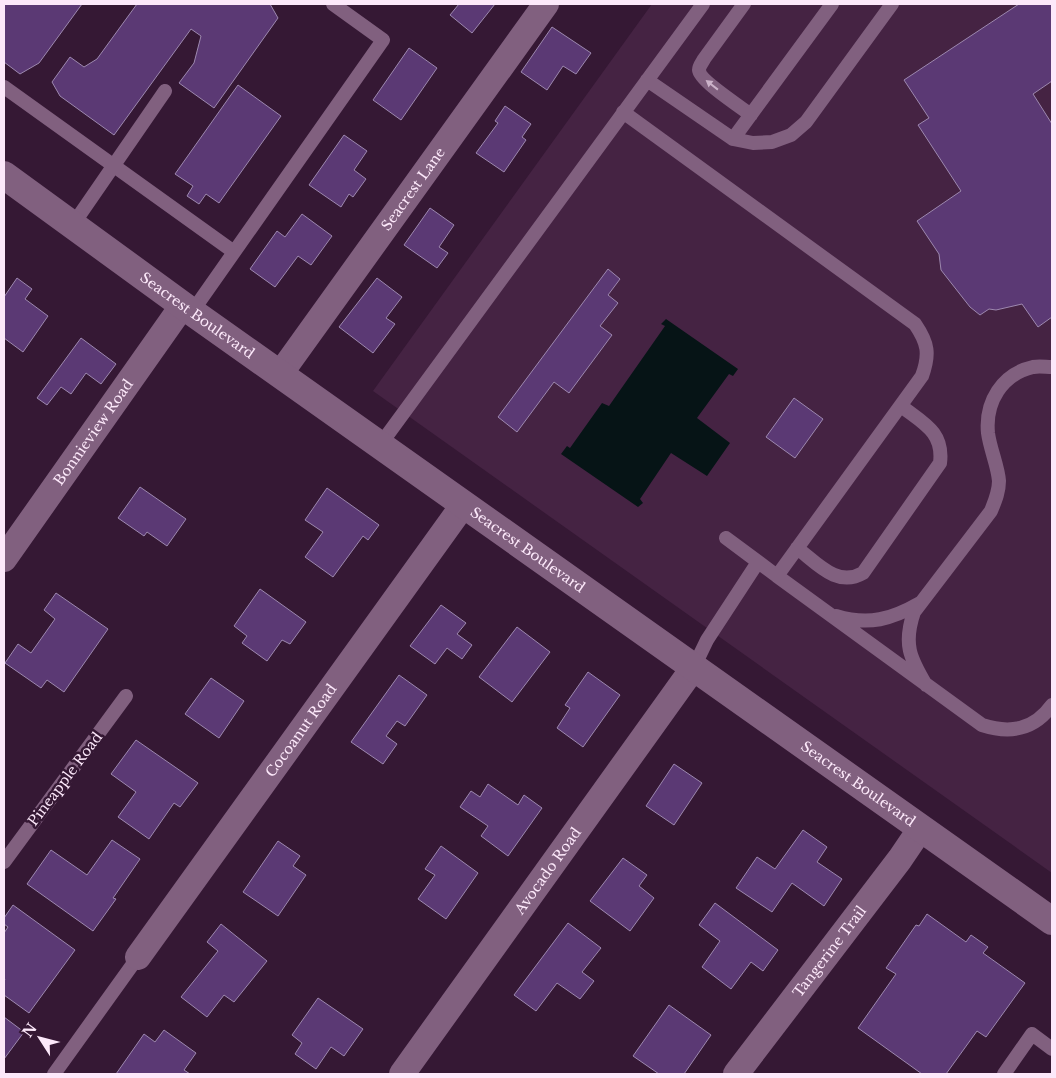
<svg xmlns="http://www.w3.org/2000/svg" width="1056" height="1078" font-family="'Libre Baskerville',serif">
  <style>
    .built { fill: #452343 }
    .water { fill: #061416 }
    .building { fill: #5b3974; stroke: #9d88af }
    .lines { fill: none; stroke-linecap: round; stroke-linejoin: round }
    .lane { stroke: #81607f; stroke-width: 14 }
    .street { stroke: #81607f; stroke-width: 26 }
    .secondary { stroke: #81607f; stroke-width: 28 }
    .oneway { fill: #cbb2c9 }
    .labels { text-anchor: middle; stroke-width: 5; stroke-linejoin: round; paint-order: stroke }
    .street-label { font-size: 14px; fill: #fce8fa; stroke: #351834 }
  </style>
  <rect width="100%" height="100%" fill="#351834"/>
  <path class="built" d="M652,4H1052V873L373,391Z"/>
  <path class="water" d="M666,319L738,369L733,376L729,374L697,418L730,443L707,476L671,453L640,499L643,503L638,507L561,454L567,446L570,448L602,403L609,406L665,326L661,324Z"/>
  <path class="building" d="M4,4H82L39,63L20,74L4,62Z
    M137,4H270L278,18L214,108L179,83L194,63L201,36L191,29L114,135L60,96L52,82L70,57L84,67L97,59Z
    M459,4H495L472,33L450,15Z
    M1019,4H1052V81L1033,94L1052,124V317L1038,327L1022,304L996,310L989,309L980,315L970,307L941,270L939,254L917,221L961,191L918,125L929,118L904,80Z
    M552,27L591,53L576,74L563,66L547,90L521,72Z
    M409,48L437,68L401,120L373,100Z
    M238,85L281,116L219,203L206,194L199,204L187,196L193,186L175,174Z
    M505,106L531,124L522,137L526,140L504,172L476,153L498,123L495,121Z
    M344,135L367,151L354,170L366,179L353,197L349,194L341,207L309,185Z
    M430,208L454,225L439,247L448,253L437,268L404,245Z
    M302,214L332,236L311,265L298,256L275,287L250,269L277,231L285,237Z
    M608,269L620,279L608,295L618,303L600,326L612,335L569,393L554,382L517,432L498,417Z
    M17,278L32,289L25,299L48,316L23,352L4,338V297Z
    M377,278L402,297L386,318L395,324L373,353L339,327Z
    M81,338L116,364L101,384L86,373L71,394L61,387L47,405L37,398Z
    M794,398L823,419L795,458L766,437Z
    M140,487L186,519L167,546L147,532L144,536L118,518Z
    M327,488L379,525L368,540L363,536L333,577L305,557L323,532L305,520Z
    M260,589L306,622L290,644L282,640L267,661L242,643L247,636L234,626Z
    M56,593L108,629L64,692L47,680L41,688L5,663L18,644L31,653L55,619L44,610Z
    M441,605L466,623L457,634L472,645L462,659L447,648L435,664L410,646Z
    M517,627L550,652L512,702L479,677Z
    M588,672L620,695L583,747L557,728L570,708L565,705Z
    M399,675L427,695L405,726L397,721L386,736L397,744L383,764L351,742Z
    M211,678L244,701L219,738L185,714Z
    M136,740L198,783L180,807L174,803L149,839L118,817L136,792L111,774Z
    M674,764L702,783L674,825L646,806Z
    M488,784L518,805L524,795L542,808L508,856L481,836L488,826L460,807L471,791L480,797Z
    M803,830L827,847L817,862L842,879L824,906L792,883L772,912L736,888L757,857L775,869Z
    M112,840L140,859L113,898L116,899L93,931L27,884L51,850L87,875Z
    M278,841L300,856L293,866L306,875L278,916L243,892Z
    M441,846L478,873L446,919L418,899L435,875L425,869Z
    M623,858L647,875L639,886L654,898L630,931L590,901Z
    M715,903L778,950L763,971L751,962L731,989L702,967L720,941L699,925Z
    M13,905L75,950L29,1013L4,995V981L5,979L4,978V933L8,927L4,924V918Z
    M927,914L966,942L971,935L988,947L983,953L1025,983L986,1037L977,1031L946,1074H922L858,1028L896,974L886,968L916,925L919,926Z
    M568,923L601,948L582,972L594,981L580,999L557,983L536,1011L514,995Z
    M221,924L267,961L234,1002L224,995L207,1017L181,997L218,951L207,942Z
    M318,998L363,1029L344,1056L331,1047L316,1069L295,1054L302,1043L292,1035Z
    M669,1005L711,1035L684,1074H659L633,1056Z
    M4,1017L24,1032L4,1059Z
    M164,1030L196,1053L184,1070L190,1074H116L144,1034L155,1042Z"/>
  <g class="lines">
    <path class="lane" d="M744,4L704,59C702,63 699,66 699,70C699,80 742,108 751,115
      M647,80L733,139L753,143L772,142L791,135L806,122L892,4
      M4,87L234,252
      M623,112L915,324C928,343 930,354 922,376L777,576L726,538
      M733,139L832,4
      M72,226L165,91
      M192,312L383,40L333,4
      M380,445L703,4
      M797,548C817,563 837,588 863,573L940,463C944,432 923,423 901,406
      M777,576L982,725C1010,734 1034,730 1052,705
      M836,616C869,626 892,619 920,603
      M694,667L707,640L758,562
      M926,685C910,658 903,644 914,612L991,511C995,501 999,492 999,481C998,466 990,449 988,433C985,402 1002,374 1033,367C1039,366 1046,367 1052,367
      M4,862L126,696
      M54,1074L138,957
      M1004,1074L1032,1034L1052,1049"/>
    <g class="street">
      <path id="s1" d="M280,374L546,4"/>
      <path id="s2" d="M4,559L183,305"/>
      <path id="s3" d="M138,957L464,504"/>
      <path id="s4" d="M402,1074L694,667"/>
      <path id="s5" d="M736,1074L900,859L921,828"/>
    </g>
    <path class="secondary" id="s6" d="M4,175L192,312L1052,921"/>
  </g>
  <defs><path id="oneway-solid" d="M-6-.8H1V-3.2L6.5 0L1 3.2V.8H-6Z" transform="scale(1.25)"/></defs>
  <use class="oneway" href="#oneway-solid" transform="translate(712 85) rotate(-142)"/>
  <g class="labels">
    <g class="street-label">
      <text dy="5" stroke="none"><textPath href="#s1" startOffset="228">Seacrest Lane</textPath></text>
      <text dy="5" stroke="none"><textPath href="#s6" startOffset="239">Seacrest Boulevard</textPath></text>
      <text dy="5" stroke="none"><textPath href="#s2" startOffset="155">Bonnieview Road</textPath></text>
      <text dy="5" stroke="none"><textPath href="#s6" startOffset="644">Seacrest Boulevard</textPath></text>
      <text dy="5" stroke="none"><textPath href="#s3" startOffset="279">Cocoanut Road</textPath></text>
      <text transform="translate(65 779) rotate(-53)" y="5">Pineapple Road</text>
      <text dy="5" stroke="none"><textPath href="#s6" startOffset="1049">Seacrest Boulevard</textPath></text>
      <text dy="5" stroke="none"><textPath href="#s4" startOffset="250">Avocado Road</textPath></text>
      <text dy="5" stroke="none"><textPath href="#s5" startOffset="154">Tangerine Trail</textPath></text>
    </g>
  </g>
  <rect width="1056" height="1078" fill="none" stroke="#fce8fa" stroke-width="10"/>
  <g transform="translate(40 1038) rotate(306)" stroke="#351834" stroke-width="4" paint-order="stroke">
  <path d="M0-4L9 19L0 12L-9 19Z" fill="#fce8fa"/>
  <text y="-8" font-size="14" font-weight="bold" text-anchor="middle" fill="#fce8fa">N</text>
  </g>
</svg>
